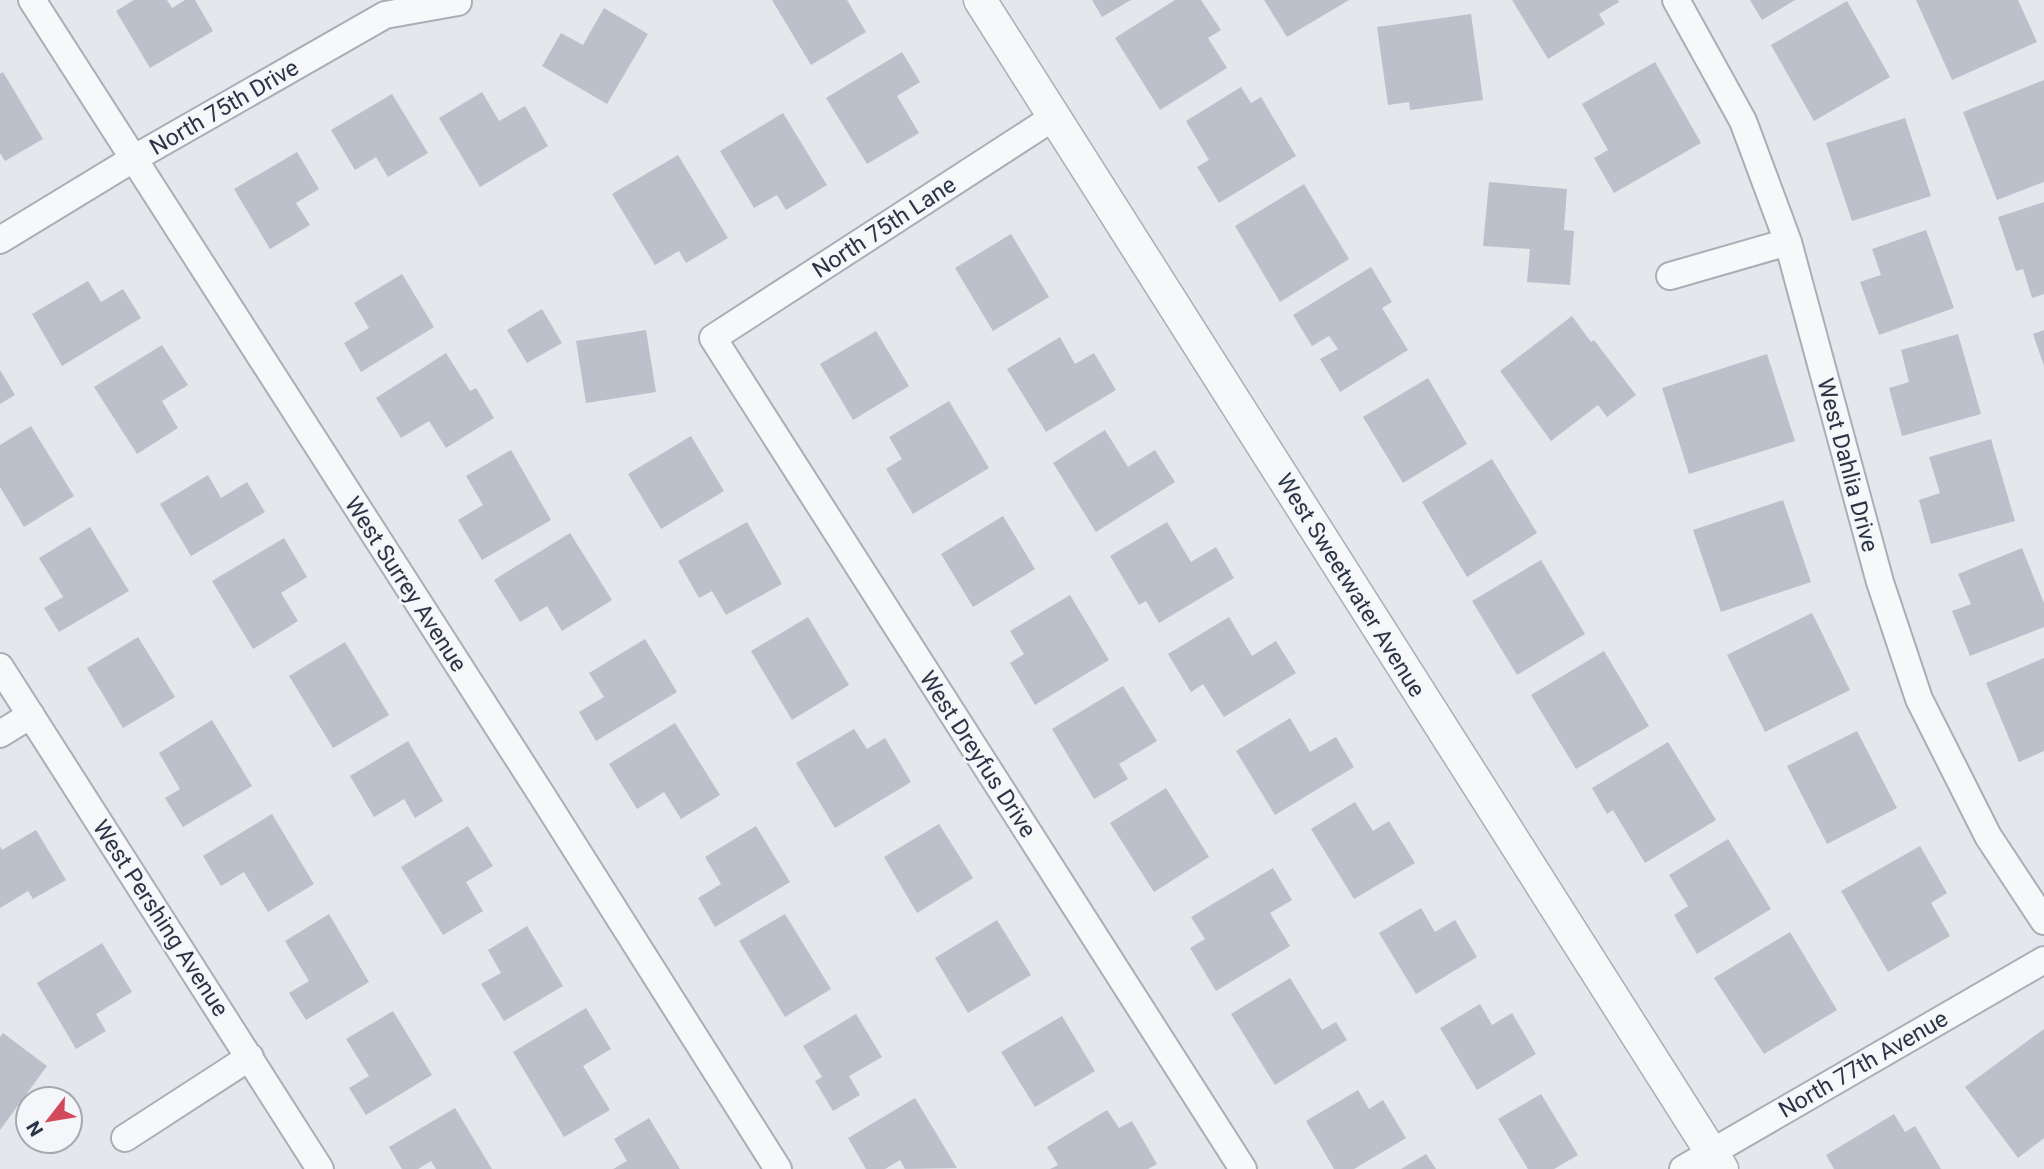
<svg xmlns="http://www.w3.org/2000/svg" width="2044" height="1169" font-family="Roboto,sans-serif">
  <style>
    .building { fill: #bbc0ca }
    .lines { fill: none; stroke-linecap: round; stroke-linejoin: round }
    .minor-casing { stroke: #a9aeb7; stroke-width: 30 }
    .tertiary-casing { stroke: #a9aeb7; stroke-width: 35 }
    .minor { stroke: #f7f8fa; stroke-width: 26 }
    .tertiary { stroke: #f7f8fa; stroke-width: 32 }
    .labels { text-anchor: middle; stroke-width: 5; stroke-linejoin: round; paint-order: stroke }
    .street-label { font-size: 23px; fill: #2b3445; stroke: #f4f6f9 }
  </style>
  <rect width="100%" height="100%" fill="#e4e7ec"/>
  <path class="building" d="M134,0H167L172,8L185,0H195L213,31L150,68L116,11Z
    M772,0H847L866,32L811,65Z
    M1092,0H1131L1102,17Z
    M1175,0H1201L1221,30L1208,38L1227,68L1160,110L1115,38Z
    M1264,0H1349L1287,37Z
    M1512,0H1618L1619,2L1599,14L1605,24L1548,59Z
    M1750,0H1795L1762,20Z
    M1916,0H2018L2037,42L1952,80Z
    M1847,1L1890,77L1814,121L1771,45Z
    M604,8L648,34L607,104L542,66L561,33L583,45Z
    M1471,14L1483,100L1410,110L1409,102L1388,105L1377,27Z
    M902,52L920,82L897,96L919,133L867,164L826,98Z
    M1655,62L1701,143L1614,193L1594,158L1608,150L1582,104Z
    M3,72L43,139L5,161L0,153V74Z
    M2044,80V182L1997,200L1963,112Z
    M1241,87L1251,103L1261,97L1296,156L1219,203L1197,167L1209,160L1186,121Z
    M482,92L499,121L525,106L548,146L480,187L439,118Z
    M392,94L428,153L388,177L376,157L355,170L331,130Z
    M783,113L827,185L786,210L777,195L754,208L720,151Z
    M1905,118L1931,196L1852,221L1826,143Z
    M297,152L319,189L296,203L310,225L270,249L234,189Z
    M678,155L728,238L686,263L679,251L655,265L612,194Z
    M1489,182L1567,189L1564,230L1574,231L1570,285L1527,282L1530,249L1483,246Z
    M1304,184L1349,259L1280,302L1235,226Z
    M2044,202V294L2032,298L2023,269L2016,271L1998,217Z
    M1926,230L1954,308L1879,335L1860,282L1881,275L1872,249Z
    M1011,234L1049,297L993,331L955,268Z
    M1371,267L1392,302L1382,308L1408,350L1340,392L1320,359L1338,349L1329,336L1312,346L1293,315Z
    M402,274L434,327L361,372L344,343L369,328L354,303Z
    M88,281L101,302L123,289L141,318L62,366L32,314Z
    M542,309L562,343L527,363L507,330Z
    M1572,316L1591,342L1594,340L1636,395L1607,417L1598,405L1551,441L1500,371Z
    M646,330L656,392L586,403L576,341Z
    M2044,330V366L2033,334Z
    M876,331L909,386L853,420L820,364Z
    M1958,334L1981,414L1902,436L1889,388L1909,382L1901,350Z
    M1060,337L1075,364L1094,353L1116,390L1046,432L1007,369Z
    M162,345L188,385L162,401L178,428L137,454L94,387Z
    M446,353L470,391L476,388L494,418L446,448L429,421L401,438L376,398Z
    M1767,354L1795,441L1689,474L1662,388Z
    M0,370L15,395L0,404Z
    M1428,378L1467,444L1403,483L1363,417Z
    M949,401L989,468L913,514L886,469L902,459L889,437Z
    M31,426L74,496L24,527L0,487V445Z
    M1105,430L1128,467L1155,450L1175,482L1096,532L1053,463Z
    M691,436L724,491L661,529L628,474Z
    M1991,439L2015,521L1931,544L1919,500L1940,493L1929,457Z
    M511,450L551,520L482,560L458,520L483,505L466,476Z
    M1492,459L1537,533L1467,577L1422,502Z
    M208,475L221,498L247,482L265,512L191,556L160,504Z
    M1783,500L1811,582L1721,612L1693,530Z
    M1003,516L1035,569L973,607L941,554Z
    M747,522L782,584L726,615L712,591L699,598L678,561Z
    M1167,522L1191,562L1216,547L1234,578L1159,623L1146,601L1139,605L1110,556Z
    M90,527L129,591L59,632L44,608L63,597L39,558Z
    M570,533L612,600L562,631L547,606L520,622L494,580Z
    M284,538L307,577L281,593L298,621L253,649L212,581Z
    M2022,548L2044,603V627L1970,656L1952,611L1971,604L1958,574Z
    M1541,560L1585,634L1517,675L1472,601Z
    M1070,595L1109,660L1035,705L1010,663L1024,654L1010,631Z
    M1812,613L1850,690L1765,732L1727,655Z
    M808,617L849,685L792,720L751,651Z
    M1229,617L1252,656L1276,641L1296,673L1224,717L1203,684L1191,692L1168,654Z
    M138,637L175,697L123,728L87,668Z
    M645,639L677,692L596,741L579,712L604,697L589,673Z
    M345,642L389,715L333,748L289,676Z
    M1604,651L1649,726L1576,769L1531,695Z
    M2044,658V751L2019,762L1986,683Z
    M1123,686L1157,741L1119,764L1128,779L1094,799L1052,729Z
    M1290,718L1310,752L1336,737L1354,767L1275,815L1236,751Z
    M212,720L252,786L183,827L165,798L180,789L159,753Z
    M675,723L720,795L681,819L664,792L637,809L609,764Z
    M854,729L867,749L885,738L911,782L835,828L796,763Z
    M1857,731L1897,808L1827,844L1787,766Z
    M408,741L443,801L415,818L404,799L374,817L350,776Z
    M1668,742L1716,820L1645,863L1613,810L1607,814L1592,788Z
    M1166,788L1209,857L1154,892L1110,823Z
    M1355,802L1373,831L1389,821L1415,863L1354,899L1311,829Z
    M272,814L314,884L268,912L244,872L221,886L203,856Z
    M939,824L973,878L917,913L884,857Z
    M468,826L493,866L466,882L483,911L443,935L401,867Z
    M756,826L790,882L715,927L698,898L721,884L705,857Z
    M36,830L66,880L33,899L28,891L0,908V846L2,850Z
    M1728,839L1771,909L1697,954L1674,915L1688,906L1669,875Z
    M1920,846L1947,893L1931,903L1950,936L1888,972L1841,891Z
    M1273,868L1292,900L1270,913L1290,946L1216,991L1190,948L1205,939L1191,917Z
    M1421,908L1435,932L1455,920L1477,957L1416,994L1379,933Z
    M329,914L369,982L306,1020L289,993L309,981L285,941Z
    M785,914L831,989L785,1017L739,941Z
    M997,920L1031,975L968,1013L935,958Z
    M527,926L563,986L504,1021L481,984L501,973L488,950Z
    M1790,932L1837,1010L1764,1054L1714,978Z
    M102,943L132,992L96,1014L106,1031L76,1049L37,983Z
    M1290,978L1322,1030L1336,1022L1347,1040L1275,1085L1231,1014Z
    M1480,1004L1492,1025L1512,1013L1536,1054L1477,1090L1440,1028Z
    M586,1008L611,1049L583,1066L610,1110L564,1137L513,1052Z
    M393,1011L432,1075L366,1115L349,1088L369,1076L346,1039Z
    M856,1014L882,1057L849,1076L860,1095L833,1111L815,1081L822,1077L803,1046Z
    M1062,1016L1095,1071L1035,1107L1001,1052Z
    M2044,1029V1138L2018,1158L1965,1087Z
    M3,1033L47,1066L0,1130V1037Z
    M1358,1090L1369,1109L1383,1100L1406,1138L1354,1169H1334L1306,1121Z
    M1541,1094L1578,1155L1554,1169H1528L1498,1119Z
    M915,1098L957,1168L905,1169L900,1160L885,1169H866L848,1138Z
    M455,1108L492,1169H436L431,1161L418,1169H402L389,1147Z
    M1107,1110L1119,1128L1132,1121L1157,1164L1148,1169H1050L1058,1165L1047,1147Z
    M1894,1114L1905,1132L1915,1126L1941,1169H1834L1826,1155Z
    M649,1118L680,1169H613L627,1161L614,1139Z
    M1426,1154L1436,1169H1401Z"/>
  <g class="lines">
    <g class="minor-casing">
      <path id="minor" d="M32,0L543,797L778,1169
        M1676,0L1743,121L1788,242L1880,582L1919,699L1988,836L2044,921
        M1054,117L713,338L1243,1169
        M0,240L133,159L385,15L458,2
        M1670,276L1788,242
        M0,667L320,1169
        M0,734L31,715
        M125,1138L250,1057
        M1683,1169L2044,960"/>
    </g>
    <g class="tertiary-casing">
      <path id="tertiary" d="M980,0L1722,1169"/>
    </g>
    <use href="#minor" class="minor"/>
    <use href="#tertiary" class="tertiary"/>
  </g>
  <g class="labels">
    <g class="street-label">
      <text transform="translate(224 107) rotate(-30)" y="8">North 75th Drive</text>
      <text transform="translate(884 227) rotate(-33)" y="8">North 75th Lane</text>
      <text transform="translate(1848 465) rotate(75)" y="8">West Dahlia Drive</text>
      <text transform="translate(406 584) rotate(57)" y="8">West Surrey Avenue</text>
      <text transform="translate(1351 585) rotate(58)" y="8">West Sweetwater Avenue</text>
      <text transform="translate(978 754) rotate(57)" y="8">West Dreyfus Drive</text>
      <text transform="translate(161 918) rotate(57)" y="8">West Pershing Avenue</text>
      <text transform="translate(1863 1064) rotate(-30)" y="8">North 77th Avenue</text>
    </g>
  </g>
  <g transform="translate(49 1120) rotate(239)"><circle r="33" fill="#f4f6f9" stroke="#a4a8b1" stroke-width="2"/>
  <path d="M0-5L12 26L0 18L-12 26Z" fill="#d1495b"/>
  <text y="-10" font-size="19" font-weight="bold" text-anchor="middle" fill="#2b3445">N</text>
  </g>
</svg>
